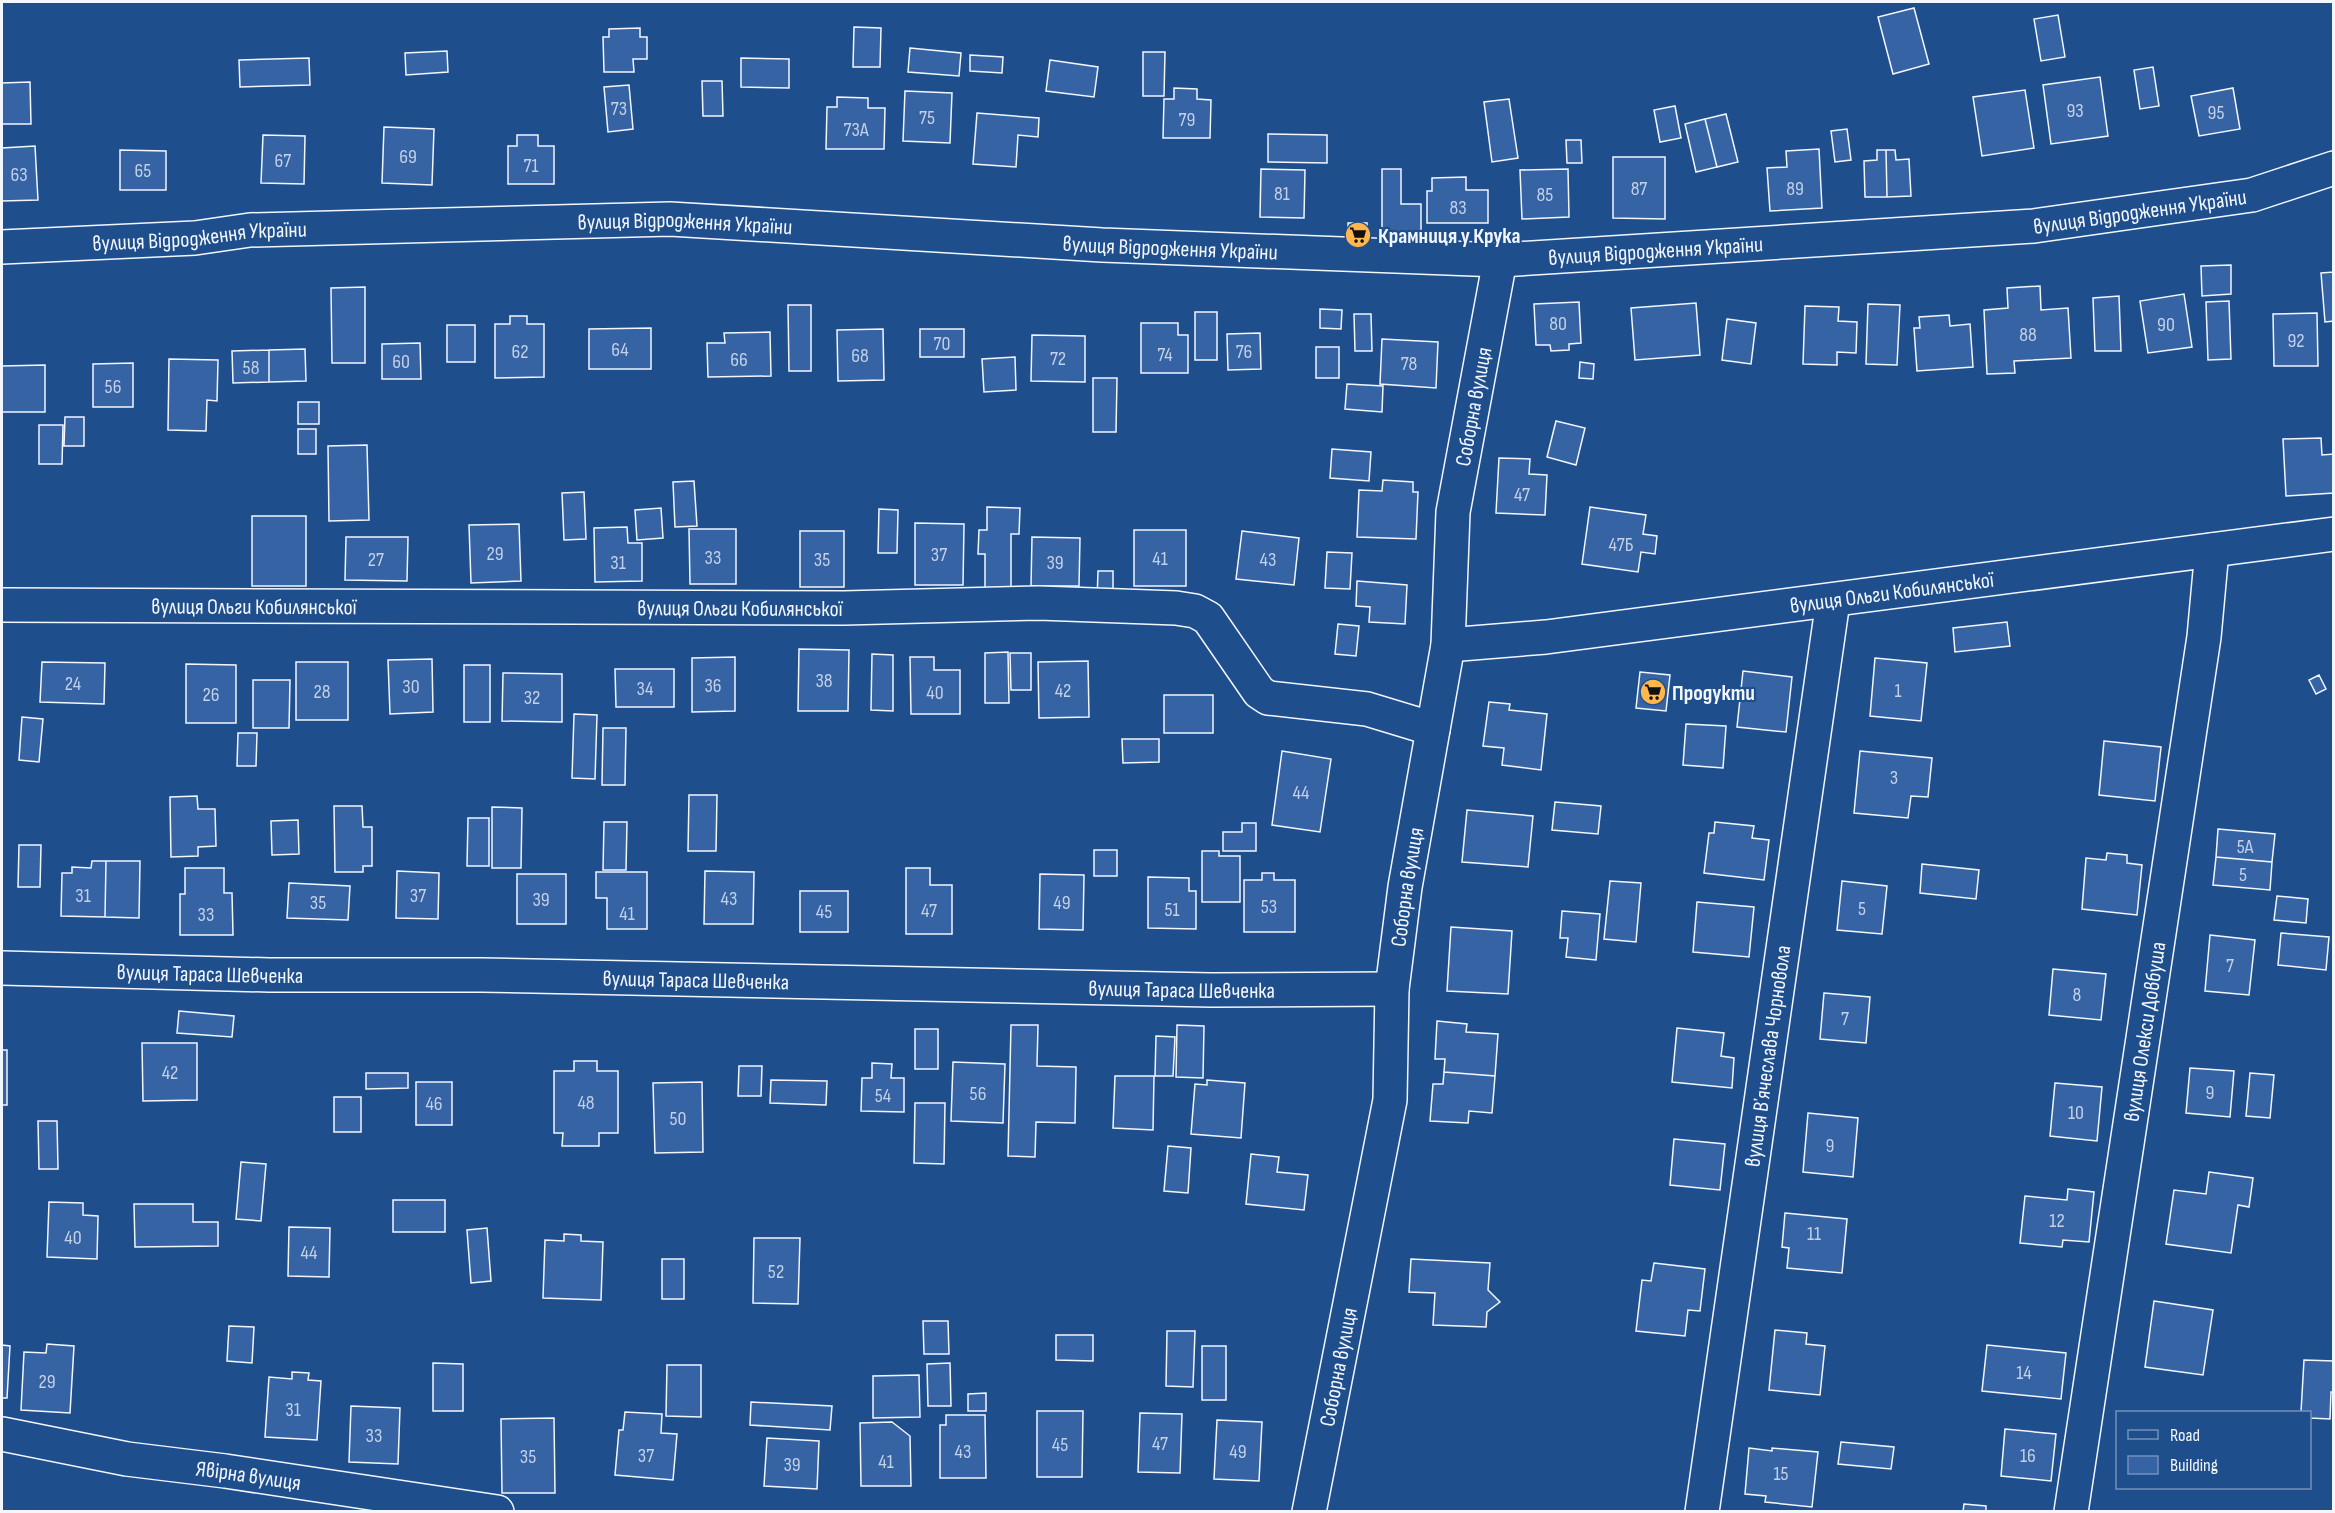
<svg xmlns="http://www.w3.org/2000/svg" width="2335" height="1513" font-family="'Sofia Sans Condensed',sans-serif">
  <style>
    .building { fill: #3563a3; stroke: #f2f6ff; stroke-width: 1.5 }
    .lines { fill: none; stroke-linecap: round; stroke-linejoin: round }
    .minor-casing { stroke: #f2f6ff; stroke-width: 36 }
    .minor { stroke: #1f4e8c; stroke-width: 33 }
    .labels { text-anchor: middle; stroke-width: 4.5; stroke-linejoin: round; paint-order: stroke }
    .number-label { font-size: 20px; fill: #c3d1e8 }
    .street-label { font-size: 22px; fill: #f2f6ff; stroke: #1f4e8c }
    .poi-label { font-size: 22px; font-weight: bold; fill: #f2f6ff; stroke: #1f4e8c; text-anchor: start }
  </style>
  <rect width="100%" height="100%" fill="#1f4e8c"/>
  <path class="building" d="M1914,8L1929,64L1893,74L1878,17Z
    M2058,15L2065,57L2041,61L2034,19Z
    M854,27L881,28L880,67H853Z
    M640,28V37H647V59H633L634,72H604L603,37H609V29Z
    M910,48L961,53L959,76L908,72Z
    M447,51L448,72L406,75L405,53Z
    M1143,52H1165L1164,96H1143Z
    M970,55L1003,57L1002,73L970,71Z
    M309,58L310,85L240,87L239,60Z
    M741,58L789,59V88L741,87Z
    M1050,60L1098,67L1094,97L1046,91Z
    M2153,67L2159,106L2140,109L2134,70Z
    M2100,77L2108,136L2051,144L2043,85Z
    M702,81H722L723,116H703Z
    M30,82L31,124H2V83Z
    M629,85L633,129L608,132L604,87Z
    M1174,88L1197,89V99L1211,100L1210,138H1163L1164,99H1174Z
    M2233,88L2240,129L2199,136L2191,96Z
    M2025,90L2034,148L1982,156L1973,97Z
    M905,91L952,93L950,143L903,141Z
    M837,97L868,98V108H885L884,149H826L827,107H837Z
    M1509,99L1518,158L1492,162L1484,102Z
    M1675,106L1681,138L1660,142L1654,110Z
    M977,113L1039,118L1038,137L1018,135L1016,167L973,164Z
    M1726,114L1738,162L1717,167L1705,119Z
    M1705,119L1717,167L1696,172L1685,124Z
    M384,127L434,129L432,185L382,183Z
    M1847,129L1851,160L1835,162L1831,131Z
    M1268,134L1327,135V163L1268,162Z
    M263,135L305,136L304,184L261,183Z
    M517,135H538V146H554V184H508V146H517Z
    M1566,140H1581L1582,163H1567Z
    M35,146L38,200L2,201V148Z
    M1819,149L1822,208L1770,211L1767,168L1787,167L1786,151Z
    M120,150L166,151V190H120Z
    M1877,150H1886L1887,197H1865L1864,161L1877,160Z
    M1886,150H1895L1896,160L1909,159L1911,196L1887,197Z
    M1613,157H1665V219L1613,218Z
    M1261,169L1305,170L1304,218L1260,217Z
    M1382,169H1401V204H1421V239H1382Z
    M1568,169L1569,217L1522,219L1520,170Z
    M1466,177V190H1488V223H1427V191H1432V178Z
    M1348,223H1367V246L1349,247Z
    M2231,265V294L2202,296L2201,266Z
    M2334,272V321L2325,322L2321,273Z
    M2040,286L2041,310L2068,308L2071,358L2014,361L2015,373L1987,374L1984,310L2008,308L2007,288Z
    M365,287V363H332L331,288Z
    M2184,294L2192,347L2148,353L2140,301Z
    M2119,296L2121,351H2095L2093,298Z
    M2229,301L2231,359L2208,360L2206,302Z
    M1579,302L1581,343L1569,344V350L1551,351L1550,345H1536L1534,304Z
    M1696,303L1700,355L1635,360L1631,308Z
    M1868,304L1900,305L1897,365L1866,364Z
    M788,305H811V371H789Z
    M1805,306L1839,307L1838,321L1857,322L1856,353L1837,352V365L1803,364Z
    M1320,309L1342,310L1341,329L1320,328Z
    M1195,312H1217V360H1195Z
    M2317,313L2318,366H2274L2273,314Z
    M1354,314H1371L1372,351H1355Z
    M1949,315L1950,326L1970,324L1973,367L1917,371L1914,328H1920L1919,317Z
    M510,316H527V324H544V377L495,378V324H510Z
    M1727,319L1756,323L1751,364L1722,360Z
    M1141,323H1178V335H1188V373H1141Z
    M447,325H475V362H447Z
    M651,328V369H589V329Z
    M883,329L884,380L838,381L837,330Z
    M920,329H964V357H920Z
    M770,332L771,376L708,377L707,343H725L724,333Z
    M1260,333L1261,369L1228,370L1227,334Z
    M1032,335L1085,336V382L1031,381Z
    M1382,339L1438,342L1436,388L1380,384Z
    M420,343L421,379H382V344Z
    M1316,347H1339V378H1316Z
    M305,349L306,381L269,382V350Z
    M269,350V382L233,383L232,351Z
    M1015,357L1016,390L984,392L982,359Z
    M169,359L218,360L217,401L207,400L206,431L168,430Z
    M1580,362L1594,364L1593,379L1579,378Z
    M133,363V407H93V364Z
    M45,365V412H2V366Z
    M1093,378H1117L1116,432H1093Z
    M1347,384L1383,386L1382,412L1345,409Z
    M298,402H319V424H298Z
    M65,417H84V446H64Z
    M1556,421L1585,428L1576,465L1547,457Z
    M39,425H63L62,464H39Z
    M298,429H316V454H298Z
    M2321,438L2322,455L2334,454V493L2286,496L2283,439Z
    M367,445L369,520L329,521L328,446Z
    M1332,449L1371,452L1369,481L1330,478Z
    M1499,458L1530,459L1529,474L1547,475L1545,515L1496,513Z
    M1383,480L1413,482V492H1418L1416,539L1357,537L1359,490L1382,491Z
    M694,481L697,526L675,527L673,482Z
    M584,492L586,539L564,540L562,493Z
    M987,507L1020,508L1019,534H1011V593H985V554H978L979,530H987Z
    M1590,507L1646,515L1643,534L1657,536L1655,554L1641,552L1638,572L1582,564Z
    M661,508L663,538L637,540L635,510Z
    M879,509L898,510L897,553H878Z
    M252,516H306V586H252Z
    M915,523L964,524L963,585H915Z
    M519,524L521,581L471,583L469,525Z
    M627,527L628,543H642V581L595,582L594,528Z
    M689,529H736V584H690Z
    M1134,530H1186V586H1134Z
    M800,531H844V587H800Z
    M1242,531L1299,538L1294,585L1236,579Z
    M346,537H408L407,581L345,580Z
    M1032,537L1080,538L1079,586H1031Z
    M1327,552L1352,553L1350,589L1325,588Z
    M1098,571H1113V601H1097Z
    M1357,581L1407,585L1405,624L1369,622L1370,607L1356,606Z
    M2007,622L2010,646L1955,652L1953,628Z
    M1338,624L1359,626L1356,656L1335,654Z
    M799,649L849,650L848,711H798Z
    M1008,652L1009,703H985V653Z
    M1010,653H1031V690H1011Z
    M872,654L893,655V711L871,710Z
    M735,657V711L692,712V658Z
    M910,657H934V670H960V714H911Z
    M1875,658L1927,663L1921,721L1870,716Z
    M432,659L433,712L390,714L388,660Z
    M1088,661L1089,717L1039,718L1038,662Z
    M42,662L105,663L104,704L40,702Z
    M296,662H348V720H296Z
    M186,664L236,665V723H186Z
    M464,665H490V722H464Z
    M615,669H674V707H616Z
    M1743,671L1792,677L1786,732L1737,727Z
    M1640,672L1670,675L1666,711L1636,708Z
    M503,673L562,674V722L502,721Z
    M2319,675L2326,689L2316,694L2309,680Z
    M253,680H290L289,728H253Z
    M1164,695H1213V733H1164Z
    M1489,702L1510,704L1509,710L1547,714L1541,770L1502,765L1504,748L1483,746Z
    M574,714L597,715L595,779L572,778Z
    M22,717L43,719L39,762L19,760Z
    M1686,724L1726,726L1723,768L1683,765Z
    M603,728H626L625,785H602Z
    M238,733H257L256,766H237Z
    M1122,739H1159V762L1123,763Z
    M2104,741L2161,747L2155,801L2099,795Z
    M1282,751L1331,759L1320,832L1272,825Z
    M1860,751L1932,758L1928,797L1911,796L1908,818L1854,813Z
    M689,795H717L716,851H688Z
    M197,796L198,809H215L216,846L198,847V856L171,857L170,797Z
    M1555,802L1601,806L1598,834L1552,830Z
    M334,806H362L363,827H372V866H363V872H335Z
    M492,807L522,808L521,868H492Z
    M1467,810L1533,816L1528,867L1462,862Z
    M468,818H489V866H467Z
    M298,820L299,854L272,855L271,821Z
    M604,822H627L626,870H603Z
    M1715,822L1754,826L1752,838L1769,840L1764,880L1704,873L1709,833H1714Z
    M1242,823H1256V851H1223V832H1242Z
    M2218,829L2275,834L2272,862L2216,857Z
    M19,845H41L40,887H18Z
    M1094,850H1117V876H1094Z
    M1202,851H1219V856H1240V902H1202Z
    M2107,853L2127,855V863L2142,865L2137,915L2082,909L2086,858L2106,860Z
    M2216,857L2272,862L2270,890L2213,885Z
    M92,861H106L105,917L61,916L62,873H72V867L91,868Z
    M106,861H140L139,918L105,917Z
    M1922,864L1979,870L1976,899L1920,893Z
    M185,868H224V893H232L233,935H180V894H185Z
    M906,868H930V885H952V934H906Z
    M397,871L439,873L438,919L396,918Z
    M705,871L754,872L753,924H704Z
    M596,872H647V929H607V898H596Z
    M1262,873H1274V880H1295V932H1244V880H1262Z
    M517,874H566V924H517Z
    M1040,874L1084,875L1083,930L1039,929Z
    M1148,877L1189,878V891H1196V929L1148,928Z
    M1610,881L1641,883L1636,942L1604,939Z
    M1842,881L1887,886L1882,934L1837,930Z
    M289,883L350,886L348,920L287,918Z
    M800,891H848V932H800Z
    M2277,896L2308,899L2306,923L2274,920Z
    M1697,902L1754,907L1749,957L1693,952Z
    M1562,911L1600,914L1596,960L1566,957L1568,938H1560Z
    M1451,927L1512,931L1508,994L1447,991Z
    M2281,933L2329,937L2326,970L2278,965Z
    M2210,935L2255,940L2249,995L2205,991Z
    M2053,969L2106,974L2101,1020L2049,1015Z
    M1824,993L1870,997L1866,1043L1820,1039Z
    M179,1011L234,1016L232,1037L177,1033Z
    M1437,1021L1467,1024L1466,1032L1498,1034L1495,1076L1444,1072L1445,1059H1435Z
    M1011,1025H1038L1037,1066L1076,1067L1075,1123L1036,1122L1035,1157L1008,1156Z
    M1177,1025L1204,1026L1203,1078L1176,1077Z
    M1677,1028L1724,1033L1721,1056L1734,1058L1732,1088L1672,1082Z
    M915,1029H938V1069H915Z
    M1156,1036L1175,1037L1173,1076H1155Z
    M142,1043H197V1100L143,1101Z
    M2,1050H7V1105H2Z
    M574,1061H597V1071H618V1133H599V1146H562L563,1133H554V1071H574Z
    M953,1062L1005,1064L1003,1123L951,1121Z
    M872,1063L892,1064L891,1078H904V1112L861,1111L862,1078H872Z
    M739,1066H762L761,1096H738Z
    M2190,1068L2234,1071L2230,1117L2186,1113Z
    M1444,1072L1495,1076L1492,1113L1469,1111L1468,1123L1430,1121L1433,1084H1443Z
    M366,1073H408V1088L366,1089Z
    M2250,1073L2274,1075L2270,1118L2246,1116Z
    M1115,1076H1154L1153,1130L1113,1128Z
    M771,1080L827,1081L826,1105L770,1103Z
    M1207,1080L1245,1083L1241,1138L1191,1134L1195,1084L1207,1085Z
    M416,1082H452V1125H416Z
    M702,1082L703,1152L655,1153L653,1083Z
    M2055,1083L2102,1087L2097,1141L2050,1136Z
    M334,1097H361V1132H334Z
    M915,1103H945L944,1164L914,1163Z
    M1808,1113L1858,1118L1853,1177L1803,1172Z
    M38,1121H57L58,1169H39Z
    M1674,1139L1725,1144L1720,1190L1670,1185Z
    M1168,1146L1191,1148L1188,1193L1164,1191Z
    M1251,1154L1279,1157L1277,1172L1308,1175L1304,1210L1246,1204Z
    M241,1162L266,1164L261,1221L236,1219Z
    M2209,1172L2253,1178L2249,1207L2238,1205L2231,1253L2166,1244L2174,1190L2206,1194Z
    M2068,1189L2094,1192L2089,1242L2063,1240L2062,1247L2020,1243L2025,1196L2067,1200Z
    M393,1200H445V1232H393Z
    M49,1202L83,1203V1215L98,1216L97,1259L47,1257Z
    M134,1204H193V1222H218V1246L135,1247Z
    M1785,1213L1847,1219L1842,1273L1787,1268L1789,1248L1782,1247Z
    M289,1227L330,1228L329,1277L288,1276Z
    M487,1228L491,1281L471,1283L467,1230Z
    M564,1234L581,1235V1241L603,1242L601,1300L543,1298L545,1240L564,1241Z
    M754,1238H800L798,1304L753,1303Z
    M662,1259H684V1299H662Z
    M1411,1259L1490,1263L1488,1290L1500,1302L1487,1312L1486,1327L1433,1325L1435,1293L1409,1292Z
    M1654,1263L1705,1269L1700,1311L1688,1310L1685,1336L1636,1331L1642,1280L1651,1281Z
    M2154,1301L2213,1310L2203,1375L2145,1367Z
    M923,1321H948L949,1354H924Z
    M229,1326L254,1327L252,1363L227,1361Z
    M1775,1330L1807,1333L1806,1344L1825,1346L1820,1395L1769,1390Z
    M1167,1331H1195L1193,1387L1166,1386Z
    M1056,1335H1093V1361L1056,1360Z
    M47,1344L74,1346L70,1413L21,1410L24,1352L46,1353Z
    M2,1345L10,1346L7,1398H2Z
    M1987,1345L2066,1353L2061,1399L1982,1391Z
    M1202,1346H1226V1400H1202Z
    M2304,1360L2334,1361V1392H2331L2330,1419L2310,1418V1412H2301Z
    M433,1363L463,1364V1411H433Z
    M950,1363L951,1406H928L927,1364Z
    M667,1365H701V1417L666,1416Z
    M292,1372L309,1373L308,1380L321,1381L317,1440L265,1437L269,1377L292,1379Z
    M919,1375L920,1417L873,1418V1376Z
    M986,1393V1411H968V1394Z
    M751,1402L832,1406L830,1430L750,1425Z
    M351,1406L400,1408L398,1464L349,1462Z
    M1037,1411H1083L1082,1477H1037Z
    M625,1412L662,1414L661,1433L677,1434L673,1480L615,1475L619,1430H623Z
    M1140,1413L1182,1414L1180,1473L1138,1472Z
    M946,1415H985L986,1478H940V1425H946Z
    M554,1418L555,1493H502L501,1419Z
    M1217,1420L1262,1422L1259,1481L1214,1479Z
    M892,1422L910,1436L911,1486H861L860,1423Z
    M2005,1429L2056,1434L2051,1481L2001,1476Z
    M767,1438L819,1441L817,1489L764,1486Z
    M1841,1442L1894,1447L1891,1469L1838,1464Z
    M1749,1448L1772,1451V1448L1818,1452L1812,1507L1765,1502L1766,1496L1745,1494Z
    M1964,1504L1986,1506V1512H1963Z"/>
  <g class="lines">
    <g class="minor-casing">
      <g id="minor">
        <path id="s1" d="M2,247L195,238L250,230L670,219L1102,245L1500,260L2034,226L2252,195L2334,168"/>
        <path id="s2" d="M2,605L844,608L1039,603L1176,608L1195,611L1208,618L1259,692L1268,698L1367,709L1433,729"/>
        <path id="s3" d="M1448,645L1546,637L2334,534"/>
        <path id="s4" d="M2,968L269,975H481L1211,990L1392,989"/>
        <path id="s5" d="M2,1434L127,1459L225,1471L497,1512"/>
        <path id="s6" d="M1309,1512L1390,1100L1392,989L1405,887L1448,645L1453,512L1500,260"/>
        <path d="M1702,1512L1833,601"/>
        <path id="s7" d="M2071,1512L2204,637L2212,550"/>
      </g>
    </g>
    <use href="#minor" class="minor"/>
  </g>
  <defs>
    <g id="supermarket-disc" transform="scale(1.35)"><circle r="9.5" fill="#ffb74d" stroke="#1f4e8c"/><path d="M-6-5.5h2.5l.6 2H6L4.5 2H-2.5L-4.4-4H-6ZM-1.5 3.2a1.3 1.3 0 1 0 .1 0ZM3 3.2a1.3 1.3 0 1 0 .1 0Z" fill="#111"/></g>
  </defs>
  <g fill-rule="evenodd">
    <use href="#supermarket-disc" x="1358" y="235"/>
    <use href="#supermarket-disc" x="1653" y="692"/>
  </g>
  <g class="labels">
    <g class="number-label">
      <text x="619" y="115">73</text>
      <text x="2075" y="117">93</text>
      <text x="2216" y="119">95</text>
      <text x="927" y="124">75</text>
      <text x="1187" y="126">79</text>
      <text x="856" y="136">73А</text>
      <text x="408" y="163">69</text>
      <text x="283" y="167">67</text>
      <text x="531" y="172">71</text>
      <text x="143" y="177">65</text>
      <text x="19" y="181">63</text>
      <text x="1639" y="195">87</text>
      <text x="1795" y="195">89</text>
      <text x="1282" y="200">81</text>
      <text x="1545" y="201">85</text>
      <text x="1458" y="214">83</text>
      <text x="1558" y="330">80</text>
      <text x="2166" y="331">90</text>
      <text x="2028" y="341">88</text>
      <text x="2296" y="347">92</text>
      <text x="942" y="350">70</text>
      <text x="620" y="356">64</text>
      <text x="520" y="358">62</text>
      <text x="1244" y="358">76</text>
      <text x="1165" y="361">74</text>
      <text x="860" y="362">68</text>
      <text x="1058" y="365">72</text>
      <text x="739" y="366">66</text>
      <text x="401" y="368">60</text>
      <text x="1409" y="370">78</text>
      <text x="251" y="374">58</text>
      <text x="113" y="393">56</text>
      <text x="1522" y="501">47</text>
      <text x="1621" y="551">47Б</text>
      <text x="495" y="560">29</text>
      <text x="939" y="561">37</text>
      <text x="713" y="564">33</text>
      <text x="1160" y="565">41</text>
      <text x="376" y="566">27</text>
      <text x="822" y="566">35</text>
      <text x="1268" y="566">43</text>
      <text x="618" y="569">31</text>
      <text x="1055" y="569">39</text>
      <text x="824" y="687">38</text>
      <text x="73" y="690">24</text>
      <text x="713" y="692">36</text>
      <text x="411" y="693">30</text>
      <text x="645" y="695">34</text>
      <text x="1063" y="697">42</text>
      <text x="1898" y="697">1</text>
      <text x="322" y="698">28</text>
      <text x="935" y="699">40</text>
      <text x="211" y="701">26</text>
      <text x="532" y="704">32</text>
      <text x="1894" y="784">3</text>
      <text x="1301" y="799">44</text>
      <text x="2245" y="853">5А</text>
      <text x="2243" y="881">5</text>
      <text x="83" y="902">31</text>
      <text x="418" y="902">37</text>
      <text x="729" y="905">43</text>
      <text x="541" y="906">39</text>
      <text x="318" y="909">35</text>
      <text x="1062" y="909">49</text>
      <text x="1269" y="913">53</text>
      <text x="1862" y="915">5</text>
      <text x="1172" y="916">51</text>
      <text x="929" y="917">47</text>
      <text x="824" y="918">45</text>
      <text x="627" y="920">41</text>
      <text x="206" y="921">33</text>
      <text x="2230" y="972">7</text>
      <text x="2077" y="1001">8</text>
      <text x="1845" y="1025">7</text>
      <text x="170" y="1079">42</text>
      <text x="2210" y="1099">9</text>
      <text x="978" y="1100">56</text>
      <text x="883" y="1102">54</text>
      <text x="586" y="1109">48</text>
      <text x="434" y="1110">46</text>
      <text x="2076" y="1119">10</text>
      <text x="678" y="1125">50</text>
      <text x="1830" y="1152">9</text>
      <text x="2057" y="1227">12</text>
      <text x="1814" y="1240">11</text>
      <text x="73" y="1244">40</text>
      <text x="309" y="1259">44</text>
      <text x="776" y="1278">52</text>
      <text x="2024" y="1379">14</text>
      <text x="47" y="1388">29</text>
      <text x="293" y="1416">31</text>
      <text x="374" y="1442">33</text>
      <text x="1160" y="1450">47</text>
      <text x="1060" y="1451">45</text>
      <text x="963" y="1458">43</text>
      <text x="1238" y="1458">49</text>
      <text x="646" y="1462">37</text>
      <text x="2028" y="1462">16</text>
      <text x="528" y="1463">35</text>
      <text x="886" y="1468">41</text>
      <text x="792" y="1471">39</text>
      <text x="1781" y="1480">15</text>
    </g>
    <g class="street-label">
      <text dy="8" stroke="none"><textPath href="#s1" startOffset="2142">вулиця Відродження України</textPath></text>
      <text dy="8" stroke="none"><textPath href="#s1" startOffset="684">вулиця Відродження України</textPath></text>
      <text dy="8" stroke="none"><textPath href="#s1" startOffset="198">вулиця Відродження України</textPath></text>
      <text dy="8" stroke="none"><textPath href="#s1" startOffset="1170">вулиця Відродження України</textPath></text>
      <text dy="8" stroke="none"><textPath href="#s1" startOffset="1656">вулиця Відродження України</textPath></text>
      <text dy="8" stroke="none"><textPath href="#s6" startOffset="1120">Соборна вулиця</textPath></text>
      <text dy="8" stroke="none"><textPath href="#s3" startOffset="447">вулиця Ольги Кобилянської</textPath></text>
      <text dy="8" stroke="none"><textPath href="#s2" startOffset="252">вулиця Ольги Кобилянської</textPath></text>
      <text dy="8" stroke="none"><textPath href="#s2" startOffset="738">вулиця Ольги Кобилянської</textPath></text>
      <text dy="8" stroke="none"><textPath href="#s6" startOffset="634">Соборна вулиця</textPath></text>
      <text dy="8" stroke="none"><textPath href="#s4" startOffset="208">вулиця Тараса Шевченка</textPath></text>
      <text dy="8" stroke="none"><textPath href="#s4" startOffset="694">вулиця Тараса Шевченка</textPath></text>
      <text dy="8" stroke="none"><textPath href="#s4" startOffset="1180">вулиця Тараса Шевченка</textPath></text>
      <text dy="8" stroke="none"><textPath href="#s7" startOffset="486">вулиця Олекси Довбуша</textPath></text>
      <text transform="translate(1767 1056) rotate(-82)" y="8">вулиця Вʼячеслава Чорновола</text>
      <text dy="8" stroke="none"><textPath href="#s6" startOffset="148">Соборна вулиця</textPath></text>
      <text dy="8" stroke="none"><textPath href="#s5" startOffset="250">Явірна вулиця</textPath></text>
    </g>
    <g class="poi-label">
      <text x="1378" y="243">Крамниця у Крука</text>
      <text x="1672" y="700">Продукти</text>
    </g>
  </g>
  <rect width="2335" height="1513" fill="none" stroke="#f2f6ff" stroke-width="6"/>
  <rect x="2116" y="1411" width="195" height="78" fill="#1f4e8c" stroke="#7391ba" stroke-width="1.5"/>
  <rect x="2128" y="1430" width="30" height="9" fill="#1f4e8c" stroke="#7391ba" stroke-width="1.5"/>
  <text x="2170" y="1441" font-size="18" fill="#f2f6ff">Road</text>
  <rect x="2128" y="1456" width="30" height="18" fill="#3563a3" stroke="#7391ba" stroke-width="1.5"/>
  <text x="2170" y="1471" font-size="18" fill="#f2f6ff">Building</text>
</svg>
